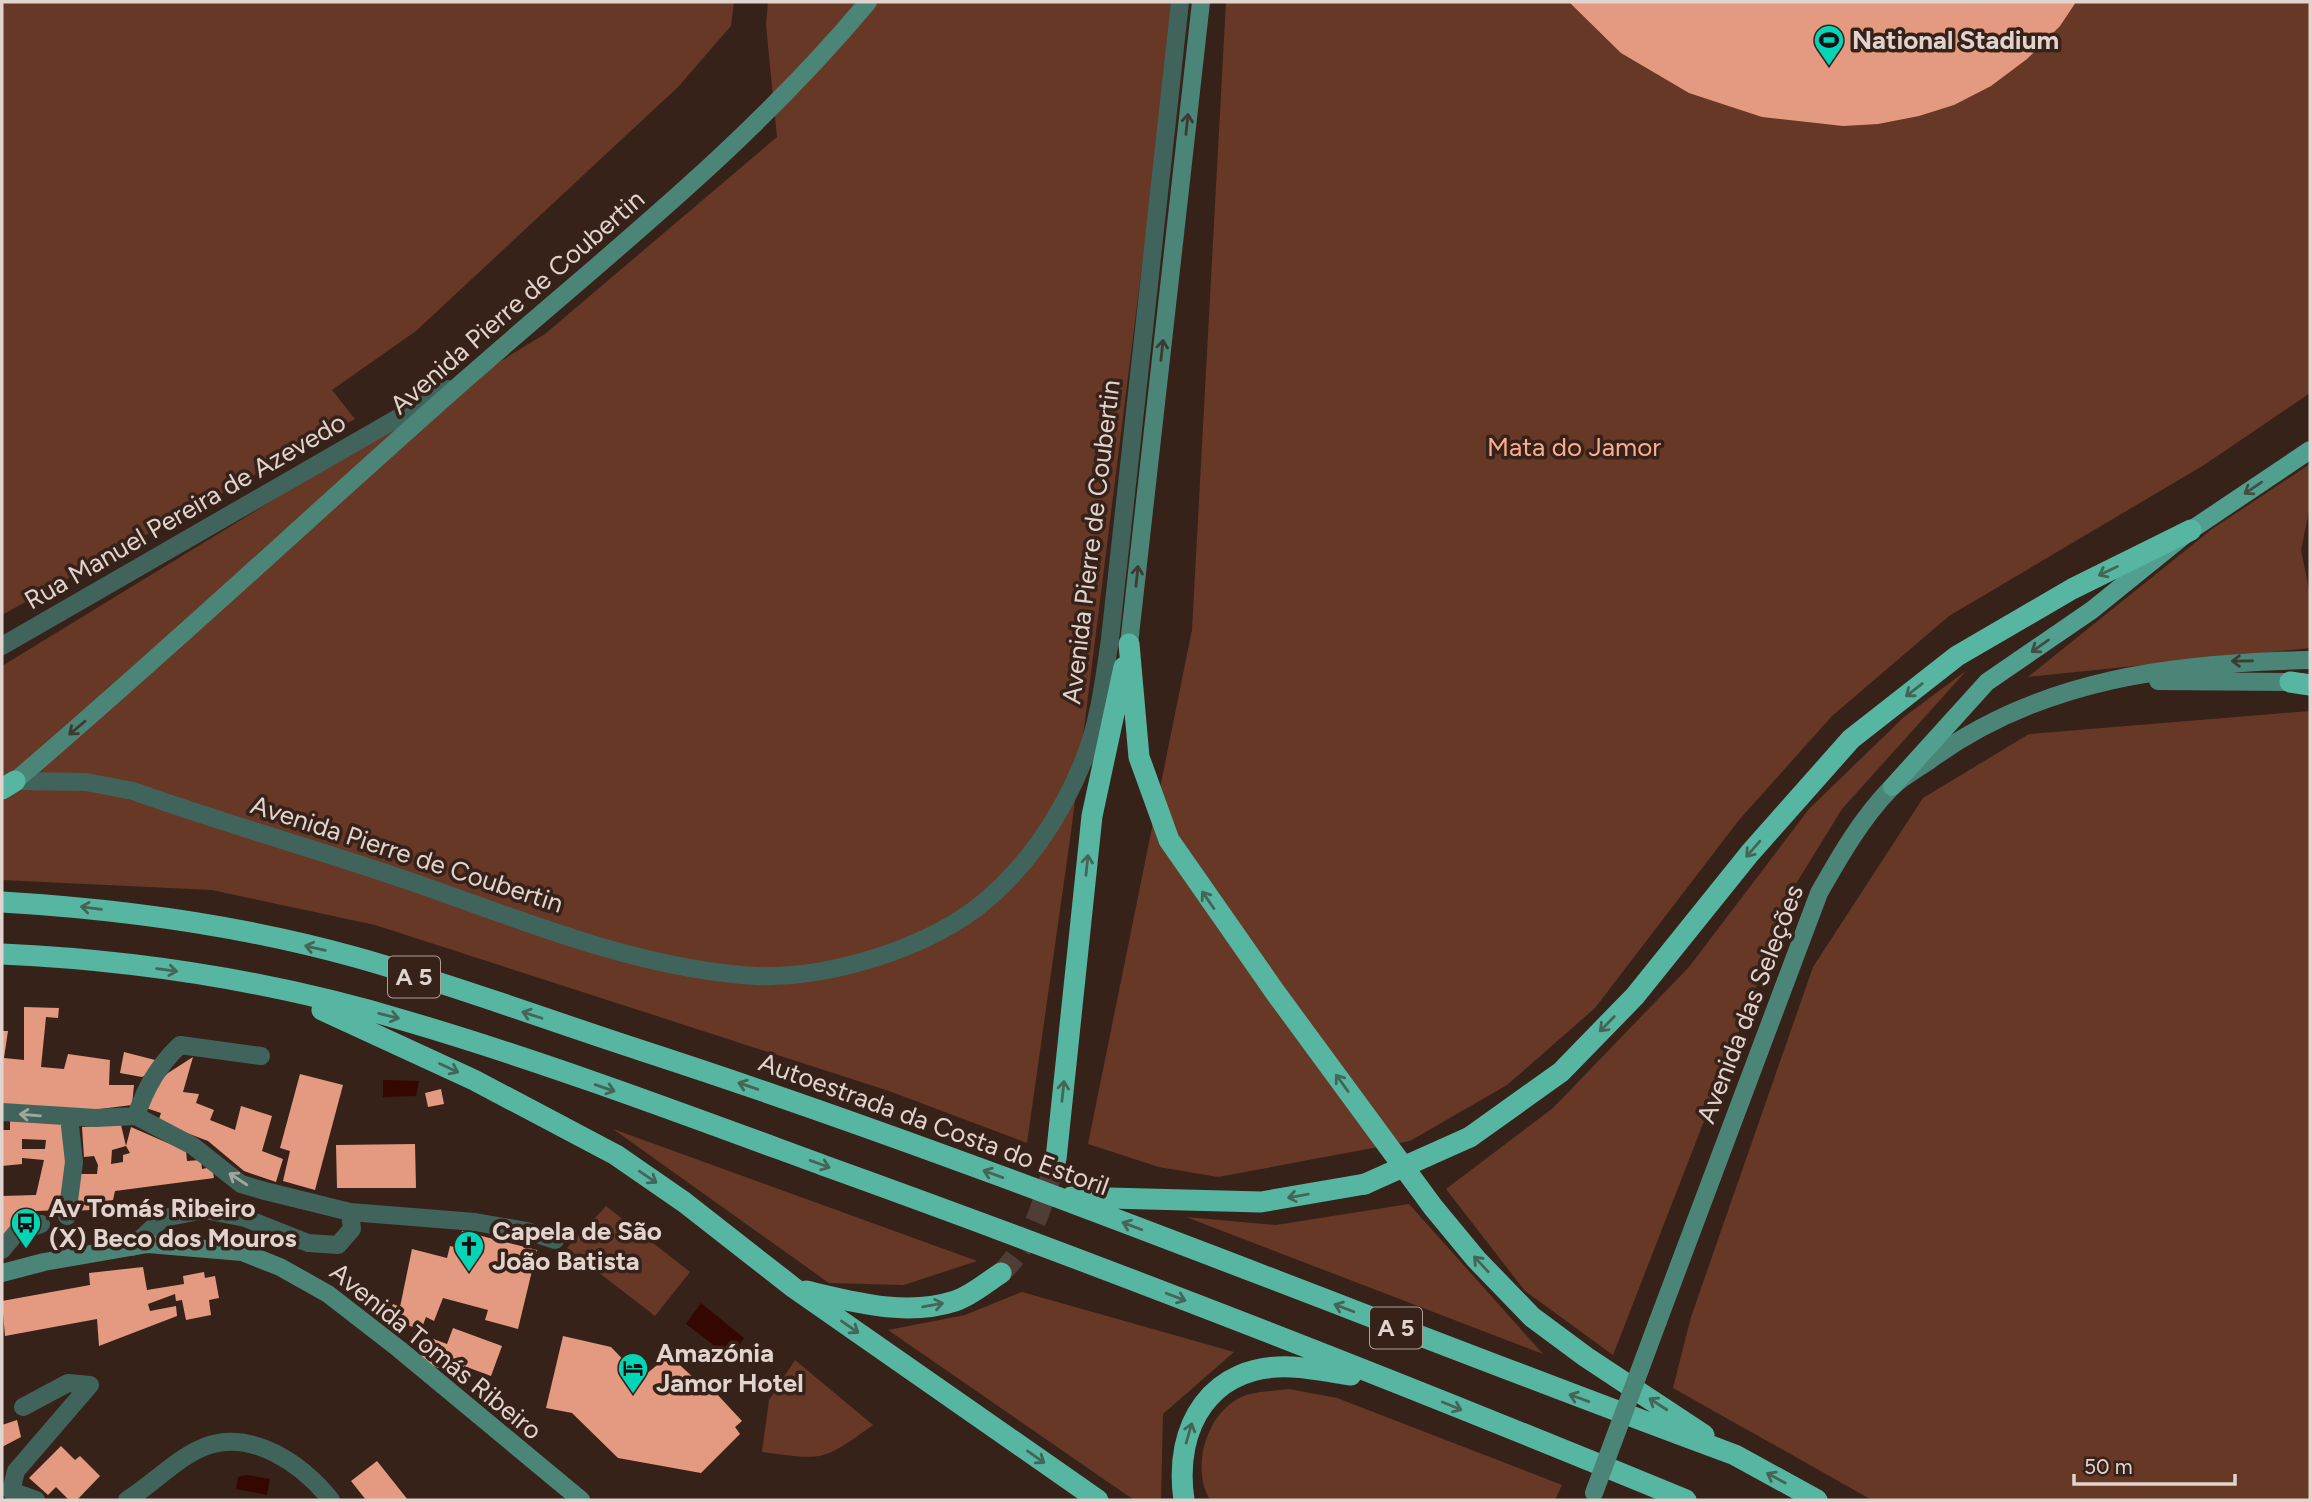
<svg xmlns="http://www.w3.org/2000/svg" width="2312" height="1502" font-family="Figtree,sans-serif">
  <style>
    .green { fill: #683826 }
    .water { fill: #340700 }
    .building { fill: #e49a80; fill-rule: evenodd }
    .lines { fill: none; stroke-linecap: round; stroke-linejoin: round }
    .highway-tunnel { stroke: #503d35; stroke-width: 21; stroke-dasharray: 21 10; stroke-linecap: butt }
    .street { stroke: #40645b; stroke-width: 18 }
    .secondary { stroke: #4b8578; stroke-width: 18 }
    .primary { stroke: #519f8e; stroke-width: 18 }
    .highway { stroke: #56b6a2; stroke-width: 21 }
    .secondary-bridge { stroke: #4b8578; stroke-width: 18 }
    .highway-bridge { stroke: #56b6a2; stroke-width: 21 }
    .oneway { stroke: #3c3b32 }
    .oneway2 { stroke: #404e43 }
    .oneway3 { stroke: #456557 }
    .oneway4 { stroke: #a1a79f }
    .labels { text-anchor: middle; stroke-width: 7; stroke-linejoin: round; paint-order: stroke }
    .shield { fill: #37221a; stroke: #ae9e97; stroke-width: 2 }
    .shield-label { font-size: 24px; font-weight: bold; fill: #e1d3cd }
    .poi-label { font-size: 26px; font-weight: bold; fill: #e1d3cd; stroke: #37221a; text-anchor: start }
    .street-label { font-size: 26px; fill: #e1d3cd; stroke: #37221a }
    .park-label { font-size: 26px; fill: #fcad91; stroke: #37221a }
  </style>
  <rect width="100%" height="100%" fill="#37221a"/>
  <path class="green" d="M2,2H734L731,26L678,87L416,331L332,390L355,419L2,615Z
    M768,2H1175L1071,832L1027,1143L889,1091L375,925L212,890L2,880V666L545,334L777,137L766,25Z
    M1226,2H2310V393L2204,465L1949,616L1832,716L1739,820L1595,1008L1507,1085L1410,1141L1218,1177L1159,1167L1088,1144L1192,630Z
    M2310,464V506L2301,550L2310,595V648L2028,677L2212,529Z
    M1967,670L1842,809L1797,882L1613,1355L1525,1291L1446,1189L1553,1108L1689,967L1809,809L1904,717Z
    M2310,711V1500H1872L1673,1388L1691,1317L1813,967L1923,798L2029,734Z
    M613,1129L977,1261L904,1285L829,1283Z
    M1409,1204L1543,1354L1186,1217L1276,1225Z
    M606,1206L690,1272L655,1316L567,1248Z
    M1022,1292L1234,1352L1163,1414L1161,1500H1134L888,1330L965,1315Z
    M795,1360L873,1425C821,1462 825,1460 762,1452L769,1400Z
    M1289,1389L1337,1398L1562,1485L1555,1500H1210C1190,1467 1207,1409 1246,1395C1259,1391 1276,1391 1289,1389Z"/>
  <path class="water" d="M383,1080L419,1081L416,1096L383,1097Z
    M701,1303L744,1338L739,1345L742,1347L729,1357L686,1324Z
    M247,1475L270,1479L267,1495L236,1489L238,1477Z"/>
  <path class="building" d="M1569,2H2076L2060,26L2027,59L1991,86L1954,105L1919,116L1878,124L1843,126L1762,117L1689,93L1621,53Z
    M24,1007L59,1008L58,1018L46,1017L41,1067L64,1069L68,1054L110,1060L109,1085H134L132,1105L84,1111L2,1106V1031H8L4,1058L24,1060Z
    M124,1052L155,1060L148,1074L142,1077L120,1073Z
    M193,1057L183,1092L199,1094L196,1103L214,1110L210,1120L235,1130L241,1106L272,1116L262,1151L283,1159L276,1182L244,1171L208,1141L158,1122L161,1113L146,1108L154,1087L168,1073Z
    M300,1074L343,1085L315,1190L283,1181L290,1151L280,1148Z
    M441,1089L444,1104L428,1107L425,1093Z
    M10,1121L64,1123L68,1165L62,1210L36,1211L35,1226L2,1235V1196L36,1195L44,1160L22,1158V1164L2,1166V1130H10ZM22,1139L46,1140L45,1149H22Z
    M121,1125L126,1146L112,1150L111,1164L123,1162V1155L130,1153L126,1146L131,1127L186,1151L187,1161L201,1160L202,1169L212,1167L214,1178L115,1191L113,1200L91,1204L90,1210L73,1211L78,1174H97L98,1165L94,1156L84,1157L82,1127Z
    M415,1144L416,1188H337L336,1145Z
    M462,1231L537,1250L518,1329L485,1320L488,1310L443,1298L434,1321L426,1317L421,1330L388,1318L393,1304L400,1307L412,1249L447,1258L450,1246L458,1248Z
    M143,1267L147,1290L184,1284L183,1276L204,1272L205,1278L215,1276L219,1298L209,1300L211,1315L186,1320L182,1300L176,1301L175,1294L148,1304L150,1311L176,1306L177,1316L99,1346L97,1319L5,1336L2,1301L90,1285L89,1273Z
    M453,1328L502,1346L491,1376L464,1366L461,1376L419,1361L428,1337L447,1344Z
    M563,1336L611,1347L635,1372L632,1374L638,1381L669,1355L697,1381L701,1377L742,1421L735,1427L740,1434L701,1473L618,1458L572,1413L546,1408Z
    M17,1420L21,1437L2,1447V1425Z
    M61,1446L75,1460L80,1456L100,1476L77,1500H69L56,1487L48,1495L29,1478Z
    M377,1461L408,1500H366L351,1481Z"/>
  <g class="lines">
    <path class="highway-tunnel" d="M1001,1273C1034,1241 1043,1202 1056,1159"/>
    <path class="street" d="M2,646L448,389
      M15,781L86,782L133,791C225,824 320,850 412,882C519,919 628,965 741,975C815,982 913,954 974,910C1023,873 1060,819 1083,762C1099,724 1104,680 1110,639L1180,2
      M2,1112L96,1118L136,1116L193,1146L241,1184L265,1191L350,1212L475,1222L527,1231L555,1240
      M136,1116C146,1087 158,1066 180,1045L261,1056
      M67,1216L74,1162L69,1117
      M132,1247L163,1218L205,1210L245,1218L308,1243L338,1245L352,1229L350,1212
      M2,1250L16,1233L41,1224
      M23,1407L68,1383L90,1385L16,1471L11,1491L36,1500
      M127,1500C153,1484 175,1459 204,1447C252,1428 303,1465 331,1500"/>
    <path class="secondary" d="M1129,644L1201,2
      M2158,681L2302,682
      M15,781C169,650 315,512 466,379C607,255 747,147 868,2
      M2,1273L44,1262L148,1244L242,1252L280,1267L328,1294L399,1349L581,1500
      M1658,1321L1819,893C1840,856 1861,819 1891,788C1902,777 1917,769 1930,760C2042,678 2175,663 2310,660"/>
    <path class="primary" d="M1892,787L1987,682L2092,610L2191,530L2310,450"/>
    <path class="highway" d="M1129,644L1139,757L1169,840L1275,992L1433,1207L1476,1259L1532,1317L1586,1357L1704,1435
      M2290,682L2310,685
      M2,789L15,781
      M2,902C120,909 240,925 355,957C452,984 547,1020 643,1051C1012,1171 1371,1321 1735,1455L1817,1500
      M2,954C137,960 276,982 406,1021C549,1063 689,1116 828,1167C1117,1271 1402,1383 1686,1500
      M322,1010L474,1080L616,1155L684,1202L794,1288L1098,1500
      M1470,1137L1561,1072L1635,996L1750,853L1851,739L1957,656L2072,589L2191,530
      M1056,1159L1092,816L1124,667
      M1071,1197L1261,1202L1365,1184
      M806,1291C854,1302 906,1317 955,1301C971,1296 987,1282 1001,1273
      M1184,1500C1173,1426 1211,1363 1292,1367C1311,1368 1331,1372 1351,1375"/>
    <path class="secondary-bridge" d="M1594,1493L1658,1321"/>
    <path class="highway-bridge" d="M1365,1184L1470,1137"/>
  </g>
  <defs><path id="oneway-shaft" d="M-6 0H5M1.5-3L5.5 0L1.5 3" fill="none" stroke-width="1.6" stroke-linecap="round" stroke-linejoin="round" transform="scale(1.75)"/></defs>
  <g class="oneway">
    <use href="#oneway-shaft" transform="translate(1187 124) rotate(-84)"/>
    <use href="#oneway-shaft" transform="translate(1162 350) rotate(-84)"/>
    <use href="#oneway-shaft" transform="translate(1137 576) rotate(-84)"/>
    <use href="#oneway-shaft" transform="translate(2242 661) rotate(179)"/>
    <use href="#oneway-shaft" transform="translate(77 728) rotate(140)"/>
  </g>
  <g class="oneway2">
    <use href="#oneway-shaft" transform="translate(2253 488) rotate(146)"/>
    <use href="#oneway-shaft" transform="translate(2040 646) rotate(145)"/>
  </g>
  <g class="oneway3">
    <use href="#oneway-shaft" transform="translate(2108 571) rotate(154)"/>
    <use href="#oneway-shaft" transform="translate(1914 690) rotate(142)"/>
    <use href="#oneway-shaft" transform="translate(1753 849) rotate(131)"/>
    <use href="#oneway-shaft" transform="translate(1087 865) rotate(-84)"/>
    <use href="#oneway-shaft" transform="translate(1208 900) rotate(-125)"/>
    <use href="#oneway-shaft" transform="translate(91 908) rotate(-173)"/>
    <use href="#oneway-shaft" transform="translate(315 948) rotate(-167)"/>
    <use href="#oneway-shaft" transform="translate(167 970) rotate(8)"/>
    <use href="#oneway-shaft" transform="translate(532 1015) rotate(-162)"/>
    <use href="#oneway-shaft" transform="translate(389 1016) rotate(14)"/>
    <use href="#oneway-shaft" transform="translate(1607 1024) rotate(134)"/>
    <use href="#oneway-shaft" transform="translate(449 1068) rotate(25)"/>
    <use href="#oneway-shaft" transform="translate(1342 1083) rotate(-126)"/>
    <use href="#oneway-shaft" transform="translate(748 1086) rotate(-161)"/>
    <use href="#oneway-shaft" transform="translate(605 1088) rotate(19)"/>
    <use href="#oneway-shaft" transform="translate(1063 1091) rotate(-84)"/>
    <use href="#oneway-shaft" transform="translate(820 1164) rotate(20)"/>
    <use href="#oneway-shaft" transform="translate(993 1174) rotate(-160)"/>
    <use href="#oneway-shaft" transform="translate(648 1177) rotate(34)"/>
    <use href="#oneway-shaft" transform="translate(1298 1196) rotate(170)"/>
    <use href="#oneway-shaft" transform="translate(1132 1226) rotate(-159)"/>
    <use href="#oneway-shaft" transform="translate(1481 1264) rotate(-133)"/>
    <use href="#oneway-shaft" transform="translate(1176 1297) rotate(21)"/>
    <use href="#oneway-shaft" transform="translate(933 1305) rotate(-10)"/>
    <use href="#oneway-shaft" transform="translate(1344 1308) rotate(-159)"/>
    <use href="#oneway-shaft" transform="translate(850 1327) rotate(35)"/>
    <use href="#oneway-shaft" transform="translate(1579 1398) rotate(-160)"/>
    <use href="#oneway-shaft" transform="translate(1658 1404) rotate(-147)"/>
    <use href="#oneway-shaft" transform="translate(1452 1406) rotate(22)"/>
    <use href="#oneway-shaft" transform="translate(1189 1433) rotate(-74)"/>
    <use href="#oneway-shaft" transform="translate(1036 1457) rotate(35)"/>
    <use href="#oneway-shaft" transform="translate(1776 1478) rotate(-151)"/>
  </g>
  <g class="oneway4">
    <use href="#oneway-shaft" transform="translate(30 1115) rotate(-175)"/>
    <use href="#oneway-shaft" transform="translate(238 1179) rotate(-147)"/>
  </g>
  <defs>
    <g id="stadium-pin" transform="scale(1.575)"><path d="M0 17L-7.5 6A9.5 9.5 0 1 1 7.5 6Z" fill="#04d5b6" stroke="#37221a"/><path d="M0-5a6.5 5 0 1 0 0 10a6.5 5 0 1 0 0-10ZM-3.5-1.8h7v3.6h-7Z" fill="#111"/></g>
    <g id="bus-pin" transform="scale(1.575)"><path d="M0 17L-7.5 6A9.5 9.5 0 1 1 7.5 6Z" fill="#04d5b6" stroke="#37221a"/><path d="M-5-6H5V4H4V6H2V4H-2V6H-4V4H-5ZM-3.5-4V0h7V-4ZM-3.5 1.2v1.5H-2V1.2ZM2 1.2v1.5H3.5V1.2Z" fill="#111"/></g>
    <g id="church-pin" transform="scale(1.575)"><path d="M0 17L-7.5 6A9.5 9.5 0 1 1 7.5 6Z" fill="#04d5b6" stroke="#37221a"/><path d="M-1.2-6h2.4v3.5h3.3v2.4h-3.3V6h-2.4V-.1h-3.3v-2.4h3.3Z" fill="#111"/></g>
    <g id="hotel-pin" transform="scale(1.575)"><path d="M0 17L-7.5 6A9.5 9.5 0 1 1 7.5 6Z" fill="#04d5b6" stroke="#37221a"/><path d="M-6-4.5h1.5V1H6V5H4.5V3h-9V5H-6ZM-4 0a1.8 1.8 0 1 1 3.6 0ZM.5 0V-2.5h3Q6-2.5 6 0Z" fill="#111"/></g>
  </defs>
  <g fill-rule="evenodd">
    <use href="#stadium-pin" x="1829" y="40"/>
    <use href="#bus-pin" x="26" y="1223"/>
    <use href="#church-pin" x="469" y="1246"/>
    <use href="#hotel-pin" x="633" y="1368"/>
  </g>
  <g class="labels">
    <g class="shield">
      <rect x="388" y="956.5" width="52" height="41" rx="5"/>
      <rect x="1370" y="1307.5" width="52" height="41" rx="5"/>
    </g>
    <g class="shield-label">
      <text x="414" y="985">A 5</text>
      <text x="1396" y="1336">A 5</text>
    </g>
    <g class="poi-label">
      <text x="1852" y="49">National Stadium</text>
      <text x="49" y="1217">Av Tomás Ribeiro<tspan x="49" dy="30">(X) Beco dos Mouros</tspan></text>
      <text x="492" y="1240">Capela de São<tspan x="492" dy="30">João Batista</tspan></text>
      <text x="656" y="1362">Amazónia<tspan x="656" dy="30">Jamor Hotel</tspan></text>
    </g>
    <g class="street-label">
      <text transform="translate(517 302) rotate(-41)" y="9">Avenida Pierre de Coubertin</text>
      <text transform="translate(185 511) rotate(-30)" y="9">Rua Manuel Pereira de Azevedo</text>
      <text transform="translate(1091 542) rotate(-83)" y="9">Avenida Pierre de Coubertin</text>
      <text transform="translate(407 854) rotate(18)" y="9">Avenida Pierre de Coubertin</text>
      <text transform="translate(1750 1004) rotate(-69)" y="9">Avenida das Seleções</text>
      <text transform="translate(934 1124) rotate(20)" y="9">Autoestrada da Costa do Estoril</text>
      <text transform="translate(436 1351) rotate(39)" y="9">Avenida Tomás Ribeiro</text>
    </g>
    <g class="park-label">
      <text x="1574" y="456">Mata do Jamor</text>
    </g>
  </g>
  <rect width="2312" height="1502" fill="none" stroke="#e1d3cd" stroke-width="7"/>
  <path d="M2074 1474v10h161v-10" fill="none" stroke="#e1d3cd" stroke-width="3.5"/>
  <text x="2084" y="1474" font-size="21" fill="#e1d3cd" stroke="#37221a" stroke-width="5" paint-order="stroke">50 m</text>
</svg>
